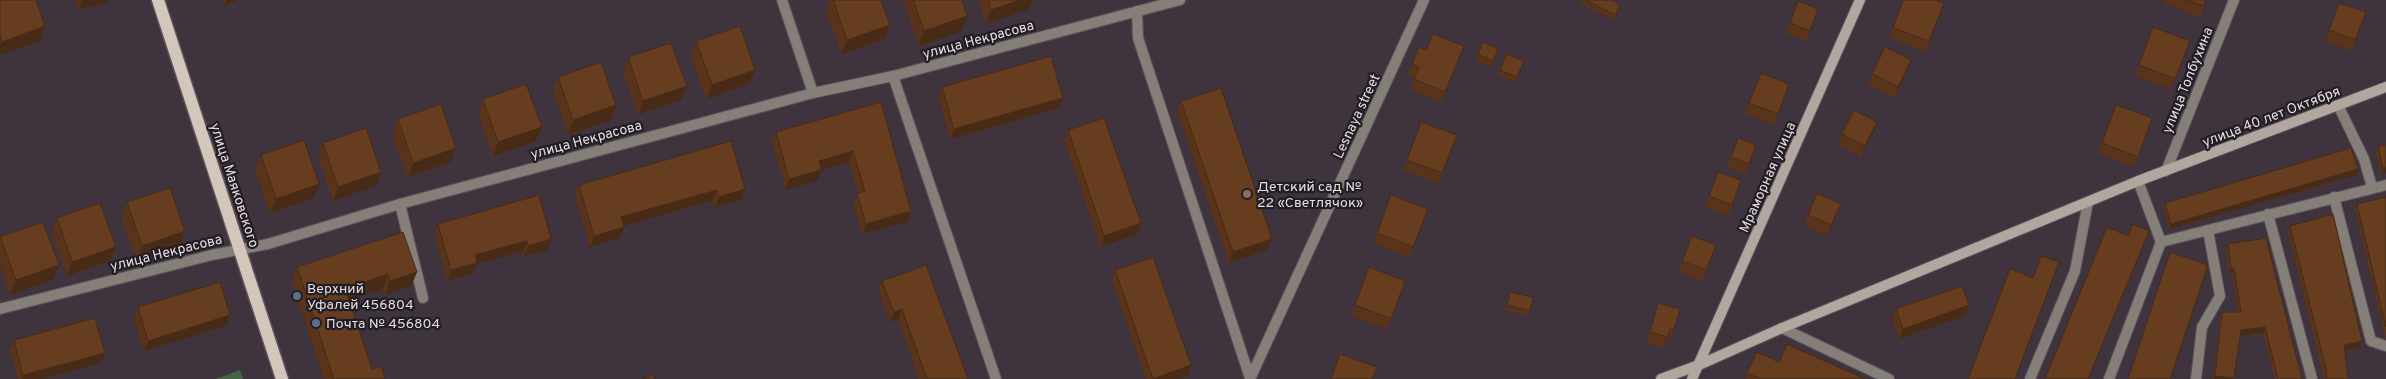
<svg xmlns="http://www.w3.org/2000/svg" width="2386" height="379" font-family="Overpass,sans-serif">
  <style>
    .green { fill: #476244 }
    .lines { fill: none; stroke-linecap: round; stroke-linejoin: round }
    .lane-casing { stroke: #5d515c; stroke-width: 12 }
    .street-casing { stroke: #5d515c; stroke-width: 12 }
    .secondary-casing { stroke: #5d515c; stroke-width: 12 }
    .primary-casing { stroke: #5d515c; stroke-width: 15 }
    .lane { stroke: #857f79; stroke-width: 10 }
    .street { stroke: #857f79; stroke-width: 10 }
    .secondary { stroke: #b1a79e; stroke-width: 10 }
    .primary { stroke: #d3c6bb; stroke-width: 12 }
    .wall { fill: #59341b }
    .shaded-wall { fill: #482b16 }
    .building { fill: #673d1f; stroke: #482b16 }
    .education-dot { fill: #8d6e63; stroke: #221d22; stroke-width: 2 }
    .service-dot { fill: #5c6f8a; stroke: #221d22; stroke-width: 2 }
    .labels { text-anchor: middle; stroke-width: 4.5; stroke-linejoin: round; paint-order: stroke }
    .street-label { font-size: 14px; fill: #e4dce4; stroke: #221d22 }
    .poi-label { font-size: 14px; fill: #e4dce4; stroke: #221d22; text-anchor: start }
  </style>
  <rect width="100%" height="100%" fill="#3f333e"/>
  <path class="green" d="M240,370L243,379H216Z"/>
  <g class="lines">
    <g class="lane-casing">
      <path id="lane" d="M1137,11L1138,38L1250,378
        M893,76L996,379
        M2338,105L2364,159L2372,187
        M2334,197L2371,341L2386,346
        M400,204L423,298
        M2268,214L2312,379
        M2161,242L2386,185
        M1782,328L1889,379
        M2030,379L2075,271L2088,202
        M2109,379L2161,242L2138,181
        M2196,379L2202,327L2220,296L2208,230"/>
    </g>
    <g class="street-casing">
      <path id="street" d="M782,0L813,93
        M2166,171L2234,0
        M0,309L212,255L268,244L400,204L813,93L893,76L1180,0
        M1250,379L1424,0"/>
    </g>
    <g class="secondary-casing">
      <path id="secondary" d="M1661,379L1699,365L1782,328L2138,181L2386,87
        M1692,379L1860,0"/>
    </g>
    <g class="primary-casing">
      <path id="primary" d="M158,0L282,379"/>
    </g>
    <use href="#lane" class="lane"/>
    <use href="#street" class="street"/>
    <use href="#secondary" class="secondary"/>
    <use href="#primary" class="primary"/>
  </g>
  <path class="wall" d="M76,0H108L107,3L78,10Z
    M223,0H239L224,5Z
    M830,0H881L890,25L885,39L842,54L826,11Z
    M905,0H962V31L919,46L904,2Z
    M978,0H1033L1029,9L986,24Z
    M1582,0H1611L1618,10L1613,20L1581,4Z
    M1903,0L1944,3L1926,52L1889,38Z
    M2165,0H2206L2200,17L2163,3Z
    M1798,1L1818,9L1807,41L1786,33Z
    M2339,3L2366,12L2352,51L2325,41Z
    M2153,27L2190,41L2171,89L2135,76Z
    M696,41L749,84L706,99L691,56Z
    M1483,42L1498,49L1491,67L1475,60Z
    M1464,46L1441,102L1410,90L1415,77L1408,75L1412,64L1426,50Z
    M1506,54L1524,61L1515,82L1498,76Z
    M628,57L687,86L681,100L638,115L623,72Z
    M1911,60L1907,70L1894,98L1868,84L1872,74Z
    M1761,73L1789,84L1774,125L1745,114Z
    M558,77L611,120L568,135L553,91Z
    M942,87L1059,108L950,139L939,98Z
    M483,99L542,127L536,141L493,156L478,113Z
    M1181,101L1268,249L1229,263L1177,112Z
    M881,102L911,211L908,222L862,234L853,204L857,193H858L849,162L821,170L817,181L786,190L772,143L776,132Z
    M2116,105L2152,118L2134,167L2098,153Z
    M398,119L456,148L451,162L408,177L392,134Z
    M1421,122L1457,135L1439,184L1403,170Z
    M1068,130L1141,223L1137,234L1101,247L1064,141Z
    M1874,132L1861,157L1838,145L1842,134Z
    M1738,138L1756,145L1745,174L1727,167Z
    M731,141L742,200L715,207L713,200L624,226L620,238L590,247L575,196L579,185Z
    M323,143L376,186L333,201L318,158Z
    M2378,147L2386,173L2381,174L2376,152Z
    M261,155L319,184L314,198L270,213L255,170Z
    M2356,175L2169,229L2163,208L2165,203Z
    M1741,180L1728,216L1705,207L1709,196Z
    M1391,195L1428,209L1409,257L1373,244Z
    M2386,197V340L2355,209L2357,204Z
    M127,202L185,231L180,246L137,260L121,217Z
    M1837,214L1827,236L1804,225L1808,215Z
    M57,218L116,247L110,261L67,276L52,233Z
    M438,224L551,239L548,250L524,256L523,251L477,264L473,273L447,281L434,234Z
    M2290,226L2360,347L2345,350L2348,379H2324L2288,232Z
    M1692,236L1716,245L1703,281L1679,272Z
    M0,237L53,280L10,295L0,265Z
    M2228,244L2302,379H2275L2263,333L2240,336L2234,379H2213L2220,318L2222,312H2238L2232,273L2229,274L2226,249Z
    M297,267L417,272L411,286L385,295L382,289L349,300L372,369L385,379H324L292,282Z
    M1369,267L1405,281L1387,329L1351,316Z
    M1115,270L1191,365L1188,376L1178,379H1146L1112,281Z
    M882,281L968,379H919L898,320L890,322L878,291Z
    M1510,292L1530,311L1528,316L1505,311Z
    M1658,303L1674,330L1670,340L1667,339L1664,348L1646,343Z
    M138,307L230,315L226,326L144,351L134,318Z
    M1896,309L1965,316L1899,339L1892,320Z
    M14,340L105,353L101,363L42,379H18L10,350Z
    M1779,362L1865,379H1747L1745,378L1747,373Z"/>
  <path class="shaded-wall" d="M82,0H108L107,3L78,10Z
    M226,0H239L224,5Z
    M1020,0H1033L1029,9L986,24L991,10Z
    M967,16L962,31L919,46L924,31Z
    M890,25L885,39L842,54L847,40Z
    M45,26L40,41L0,55V46L2,42Z
    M1911,60L1907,70L1894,98L1898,87Z
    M755,70L749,84L706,99L712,85Z
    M687,86L681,100L638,115L643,101Z
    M1063,98L1059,108L950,139L954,129Z
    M616,105L611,120L568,135L573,120Z
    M1877,122L1874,132L1861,157L1865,146Z
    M542,127L536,141L493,156L498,142Z
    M456,148L451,162L408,177L413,163Z
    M853,151L849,162L815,172L819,161Z
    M2386,167V173L2381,174L2383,168Z
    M2358,169L2356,175L2169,229L2171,224Z
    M821,170L817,181L786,190L789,179Z
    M381,172L376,186L333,201L338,187Z
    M319,184L314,198L270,213L276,199Z
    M745,189L742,200L715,207L719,197Z
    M717,190L713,200L617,228L621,217Z
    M1841,204L1837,214L1827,236L1831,225Z
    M911,211L908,222L862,234L866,224Z
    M1141,223L1137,234L1101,247L1104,236Z
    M624,227L620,238L590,247L594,236Z
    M185,231L180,246L137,260L142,246Z
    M551,239L548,250L524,256L528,246Z
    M1272,239L1268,249L1229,263L1233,252Z
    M527,241L523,251L477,264L473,273L447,281L451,270L475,255Z
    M116,247L110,261L67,276L72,262Z
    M59,265L53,280L10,295L16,280Z
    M2231,268H2234L2232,273L2229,274Z
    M417,272L411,286L385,295L390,281Z
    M388,274L382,289L340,303L345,289Z
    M1969,305L1965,316L1899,339L1903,329Z
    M902,309L898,320L890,322L894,312Z
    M230,315L226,326L144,351L148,341Z
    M2265,327L2263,333L2239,336L2241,330Z
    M2362,341L2360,347L2342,351L2344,345Z
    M105,353L101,363L42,379H22L23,375Z
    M1191,365L1188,376L1178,379H1153Z
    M2215,376L2234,378V379H2214Z"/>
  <path class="building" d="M0,0H36L45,26L2,42L0,37Z
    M833,0H881L890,25L847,40Z
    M913,0H962L967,16L924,31Z
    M988,0H1020L991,10Z
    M1586,0H1611L1620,5L1615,15Z
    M1903,0H1935L1944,3L1929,41L1893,28Z
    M2186,0H2206L2204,6Z
    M1798,1L1818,9L1810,31L1790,23Z
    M2339,3L2366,12L2355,40L2329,30Z
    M740,26L755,70L712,85L696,41Z
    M2153,27L2190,41L2175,79L2139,65Z
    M1433,34L1464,46L1445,92L1414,79L1419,67L1412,64L1419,47L1426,50Z
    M1483,42L1498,49L1493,61L1478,54Z
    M671,43L687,86L643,101L628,57Z
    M1885,47L1911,60L1898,87L1872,74Z
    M1506,54L1524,61L1517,77L1500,70Z
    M1051,56L1063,98L954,129L942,87Z
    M601,62L616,105L573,120L558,77Z
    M1761,73L1789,84L1778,114L1749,103Z
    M526,84L542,127L498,142L483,99Z
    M1221,88L1272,239L1233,252L1181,101Z
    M881,102L911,211L866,224L857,193L865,191L853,151L819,161L821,170L789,179L776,132Z
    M441,104L456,148L413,163L398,119Z
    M2116,105L2152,118L2138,157L2102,143Z
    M1854,110L1877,122L1865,146L1842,134Z
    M1104,118L1141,223L1104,236L1068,130Z
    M1421,122L1457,135L1442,173L1407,160Z
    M366,128L381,172L338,187L323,143Z
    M1738,138L1756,145L1749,164L1731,157Z
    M304,140L319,184L276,199L261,155Z
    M731,141L745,189L719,197L717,190L621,217L624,227L594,236L579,185Z
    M2386,145V167L2383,168L2378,147Z
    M2351,148L2358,169L2171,224L2165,203Z
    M1718,172L1741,180L1732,205L1709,196Z
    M170,188L185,231L142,246L127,202Z
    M1817,193L1841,204L1831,225L1808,215Z
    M539,195L551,239L528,246L527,241L475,255L477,263L451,270L438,224Z
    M1391,195L1428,209L1413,247L1377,233Z
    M2386,197V327L2357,204Z
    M100,203L116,247L72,262L57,218Z
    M2333,214L2362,341L2344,345L2348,379H2326L2327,372L2290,226Z
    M43,222L59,265L16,280L0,237Z
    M2133,224L2149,231L2088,379H2045L2107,227L2128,236Z
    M403,232L417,272L390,281L388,274L345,289L372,369L381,366L385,379H334L297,267Z
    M1692,236L1716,245L1706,270L1682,261Z
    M2266,238L2302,379H2278L2265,327L2241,330L2234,378L2215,376L2222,312H2241L2234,268H2231L2228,244Z
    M2170,252L2208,265L2170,379H2128Z
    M2041,256L2059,262L2015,379H1968L2010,269L2033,278Z
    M1153,257L1191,365L1153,379L1115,270Z
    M926,265L968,379H927L902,309L894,312L882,281Z
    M1369,267L1405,281L1391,319L1355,305Z
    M220,282L230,315L148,341L138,307Z
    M1962,286L1969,305L1903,329L1896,309Z
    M1510,292L1533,297L1530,311L1507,305Z
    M1658,303L1680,309L1674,330L1670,329L1668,337L1650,332Z
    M95,318L105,353L23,375L14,340Z
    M1787,344L1865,379H1761L1747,373L1757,352L1779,362Z
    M1340,354L1377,367L1372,379H1331Z
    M653,375L655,379H642Z"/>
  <circle class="education-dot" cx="1247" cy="194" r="5"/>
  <g class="service-dot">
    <circle cx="297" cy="296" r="5"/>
    <circle cx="316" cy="323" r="5"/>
  </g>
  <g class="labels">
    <g class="street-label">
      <text transform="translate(978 39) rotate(-15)" y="5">улица Некрасова</text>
      <text transform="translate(2187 80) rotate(-68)" y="5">улица Толбухина</text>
      <text transform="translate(1356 116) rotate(-65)" y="5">Lesnaya street</text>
      <text transform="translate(2271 116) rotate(-21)" y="5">улица 40 лет Октября</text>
      <text transform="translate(586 139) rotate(-15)" y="5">улица Некрасова</text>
      <text transform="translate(1767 177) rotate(-66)" y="5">Мраморная улица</text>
      <text transform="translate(235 185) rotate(72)" y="5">улица Маяковского</text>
      <text transform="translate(166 252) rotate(-14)" y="5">улица Некрасова</text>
    </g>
    <g class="poi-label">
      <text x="1257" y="191">Детский сад №<tspan x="1257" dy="16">22 «Светлячок»</tspan></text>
      <text x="307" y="293">Верхний<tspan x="307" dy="16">Уфалей 456804</tspan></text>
      <text x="326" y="328">Почта № 456804</text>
    </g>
  </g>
</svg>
